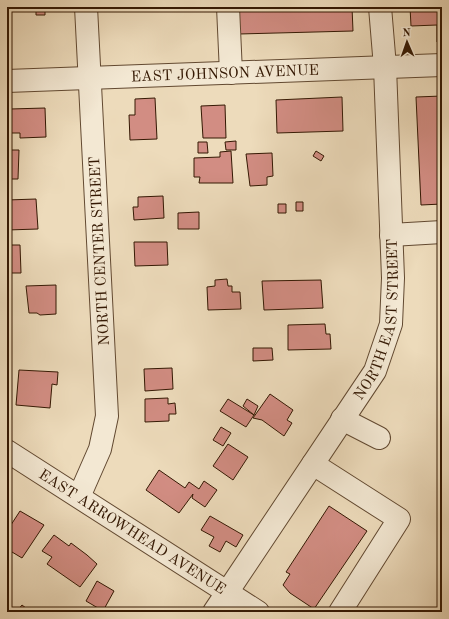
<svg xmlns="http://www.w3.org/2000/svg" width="449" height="619" font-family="'Old Standard TT',serif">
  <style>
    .building { fill: #d28d83; stroke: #341803 }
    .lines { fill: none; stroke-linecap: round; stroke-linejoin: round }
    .minor-casing { stroke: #624931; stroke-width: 24 }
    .minor { stroke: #f3e8d3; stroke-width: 22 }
    .labels { text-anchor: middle; stroke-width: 3.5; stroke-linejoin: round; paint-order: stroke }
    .street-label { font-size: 15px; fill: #341803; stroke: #f3e8d3 }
  </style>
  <rect width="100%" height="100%" fill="#eddbbb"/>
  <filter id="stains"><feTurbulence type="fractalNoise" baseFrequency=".005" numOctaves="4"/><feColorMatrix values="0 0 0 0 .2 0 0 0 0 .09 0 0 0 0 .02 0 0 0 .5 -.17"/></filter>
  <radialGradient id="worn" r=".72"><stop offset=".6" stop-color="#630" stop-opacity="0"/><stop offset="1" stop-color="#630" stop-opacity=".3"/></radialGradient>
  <path class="building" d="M237,7H352L353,31L239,34Z
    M410,7H442V42H437V25L411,26Z
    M36,9H45V15H36Z
    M442,96V204L421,205L416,97Z
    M342,97L343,131L277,133L276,100Z
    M155,98L157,139L130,140L129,115H135V99Z
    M225,105L226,138H203L201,106Z
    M45,108L46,137L20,138V133H11L10,109Z
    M236,141V150H226L225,142Z
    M198,142H207L208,153H198Z
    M7,150H19L18,179H7Z
    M231,151L233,183H199L200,177H194V158L220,157V152Z
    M316,151L324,156L321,161L313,156Z
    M272,153L273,176L267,177V185L250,186L246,154Z
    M163,196L164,218L134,220L133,207H138V197Z
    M36,199L38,229L7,230V200Z
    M296,202H303V211H296Z
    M278,204H286V213H278Z
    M199,212V229H178V213Z
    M134,242H167L168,265L135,266Z
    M7,245H20L21,273H7Z
    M227,279L228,286H232V292H240L241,309L208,310L207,287L215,286V280Z
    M321,280L323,308L264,310L262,281Z
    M56,285V314L40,315L37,313H29L26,286Z
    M325,324L326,334H330L331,349L288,350V325Z
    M253,348H272L273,360L253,361Z
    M172,368L173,389L145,391L144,369Z
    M19,370L58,372L57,385L52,384L50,408L16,405Z
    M270,394L293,410L287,420L292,423L284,436L262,420L253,418Z
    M168,398V404L175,403L176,414H169V421L145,422V399Z
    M228,399L254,415L246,427L220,411Z
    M247,399L258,406L254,415L243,406Z
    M221,427L231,433L223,446L213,440Z
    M228,444L248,457L233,480L213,466Z
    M159,470L185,488L189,482L199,489L204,481L217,490L205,507L192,498L193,494L179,513L146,490Z
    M329,506L367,531L314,609L290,593L283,585L290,574L286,572Z
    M20,511L44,525L22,558L7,549V531Z
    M210,516L243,535L236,547L226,541L220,552L209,546L214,537L201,530Z
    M54,535L69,546L71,543L87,555L97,564L80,587L47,564L52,557L42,551Z
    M97,581L114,591L103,611L86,601Z
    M22,605L31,612H16Z"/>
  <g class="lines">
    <g class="minor-casing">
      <g id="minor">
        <path d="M228,7L231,73"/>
        <path id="s1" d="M7,81L442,65"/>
        <path d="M391,235L442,232"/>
        <path d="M342,419L379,438"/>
        <path id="s2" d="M7,451L258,612"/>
        <path d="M313,464L399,519L340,612"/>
        <path d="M82,490L100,449L107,416L86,7"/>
        <path id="s3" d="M214,612L375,371L391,324L393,278L385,67L380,7"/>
      </g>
    </g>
    <use href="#minor" class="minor"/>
  </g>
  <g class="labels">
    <g class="street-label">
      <text dy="5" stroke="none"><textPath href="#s1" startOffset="218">EAST JOHNSON AVENUE</textPath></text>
      <text transform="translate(99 251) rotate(-93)" y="5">NORTH CENTER STREET</text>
      <text dy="5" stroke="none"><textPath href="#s3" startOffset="341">NORTH EAST STREET</textPath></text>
      <text dy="5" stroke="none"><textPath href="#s2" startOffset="149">EAST ARROWHEAD AVENUE</textPath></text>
    </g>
  </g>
  <rect width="449" height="619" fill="none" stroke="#eddbbb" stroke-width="24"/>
  <rect x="8" y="8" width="433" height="603" fill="none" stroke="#341803" stroke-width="2"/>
  <rect x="12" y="12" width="425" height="595" fill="none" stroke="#341803"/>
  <g transform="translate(407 42) rotate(358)" stroke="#f3e8d3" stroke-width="3" paint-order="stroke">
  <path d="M0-3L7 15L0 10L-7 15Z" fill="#341803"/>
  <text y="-6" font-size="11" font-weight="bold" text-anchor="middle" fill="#341803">N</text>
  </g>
  <rect width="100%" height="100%" filter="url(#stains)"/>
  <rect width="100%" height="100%" fill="url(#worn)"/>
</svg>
